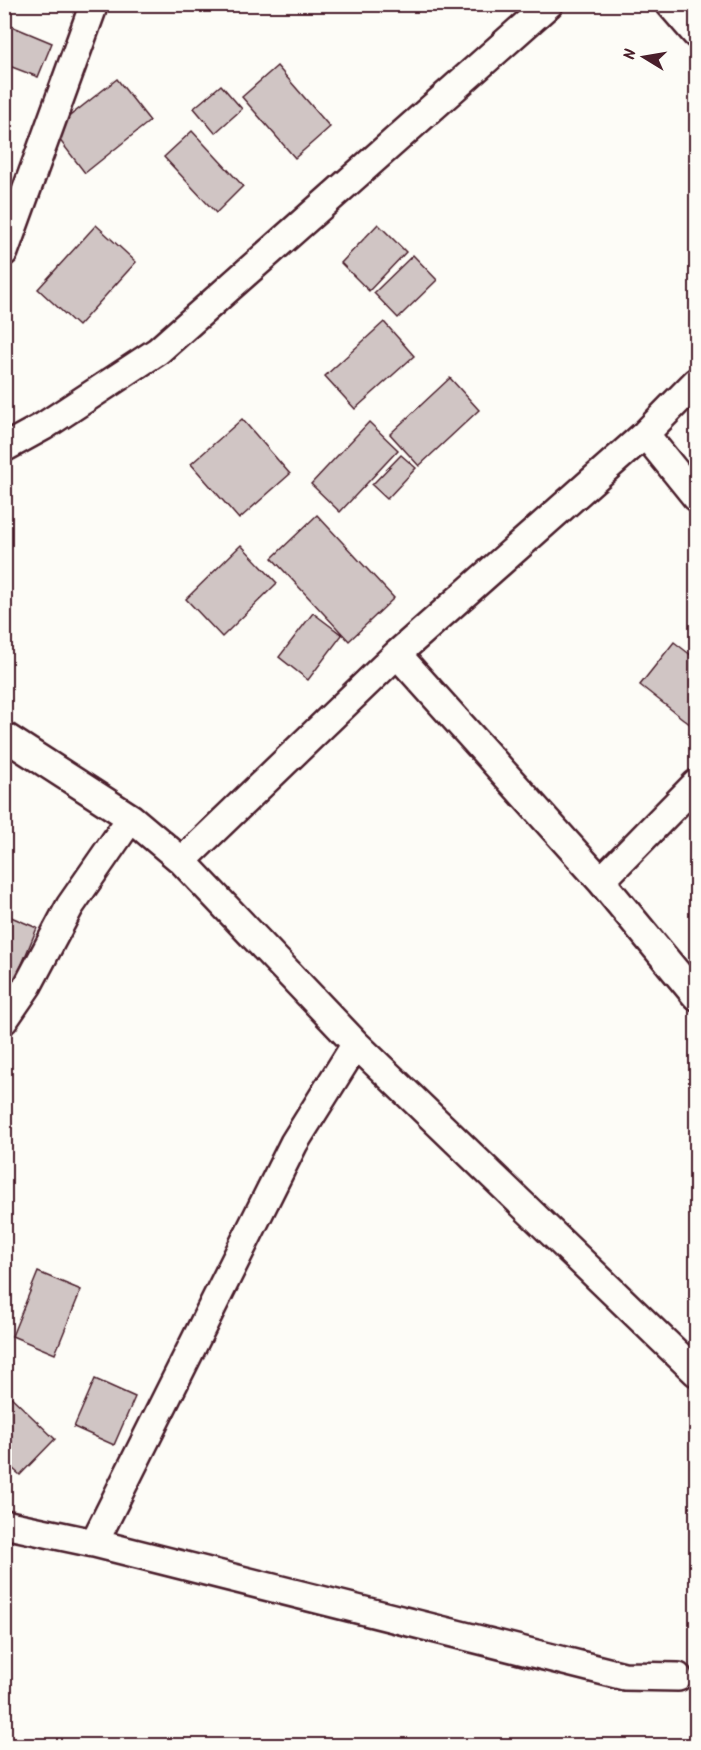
<svg xmlns="http://www.w3.org/2000/svg" width="701" height="1750" font-family="Kalam,sans-serif">
  <style>
    .building { fill: #d0c5c4; stroke: #4a1f2b; stroke-width: 1.5 }
    .lines { fill: none; stroke-linecap: round; stroke-linejoin: round }
    .minor-casing { stroke: #4a1f2b; stroke-width: 32 }
    .minor { stroke: #fdfcf7; stroke-width: 27 }
  </style>
  <rect width="100%" height="100%" fill="#fdfcf7"/>
  <filter id="ink" filterUnits="userSpaceOnUse"><feTurbulence type="fractalNoise" baseFrequency=".0167" numOctaves="2"/><feDisplacementMap in="SourceGraphic" scale="12" xChannelSelector="R" yChannelSelector="G"/><feConvolveMatrix kernelMatrix="1 2 1 2 8 2 1 2 1" color-interpolation-filters="sRGB"/></filter>
  <g filter="url(#ink)">
    <path class="building" d="M4,23L52,43L38,77L4,64Z
      M277,66L330,127L295,158L242,97Z
      M117,79L150,121L85,173L52,130Z
      M221,85L242,109L215,133L194,108Z
      M192,131L243,186L216,213L164,157Z
      M378,224L406,252L369,291L341,263Z
      M96,225L136,262L78,326L38,289Z
      M413,255L437,280L398,318L374,293Z
      M384,322L414,356L355,409L325,376Z
      M450,378L479,410L419,466L390,434Z
      M242,419L290,474L239,519L191,464Z
      M369,422L398,450L340,512L311,484Z
      M401,455L416,468L387,499L372,485Z
      M317,515L394,598L349,641L272,558Z
      M241,545L277,583L222,637L186,599Z
      M313,613L342,635L308,680L279,657Z
      M674,642L696,659V729L640,685Z
      M4,914L37,928L15,981L4,977Z
      M38,1272L81,1290L55,1354L12,1336Z
      M95,1379L135,1397L114,1445L74,1427Z
      M4,1390L55,1439L20,1475L4,1461Z"/>
    <g class="lines">
      <g class="minor-casing">
        <path id="minor" d="M670,4L696,34
          M4,252L94,4
          M645,434L696,497
          M4,448L44,426L158,351L549,4
          M397,654L601,881L696,784
          M4,736L131,818L182,861L356,1044L696,1372
          M182,861L397,654L645,434L696,382
          M601,881L696,996
          M4,1020L28,985L70,906L131,818
          M4,1524L94,1543L624,1676L678,1677
          M94,1543L294,1143L356,1044"/>
      </g>
      <use href="#minor" class="minor"/>
    </g>
  </g>
  <rect width="701" height="1750" fill="none" stroke="#fdfcf7" stroke-width="24"/>
  <rect x="12" y="12" width="677" height="1726" fill="none" stroke="#4a1f2b" stroke-width="2" filter="url(#ink)"/>
  <g transform="translate(644 57) rotate(281)" stroke="#fdfcf7" stroke-width="4.5" paint-order="stroke">
  <path d="M0-4.5L10 22L0 15L-10 22Z" fill="#4a1f2b"/>
  <text y="-9" font-size="16" font-weight="bold" text-anchor="middle" fill="#4a1f2b">N</text>
  </g>
</svg>
